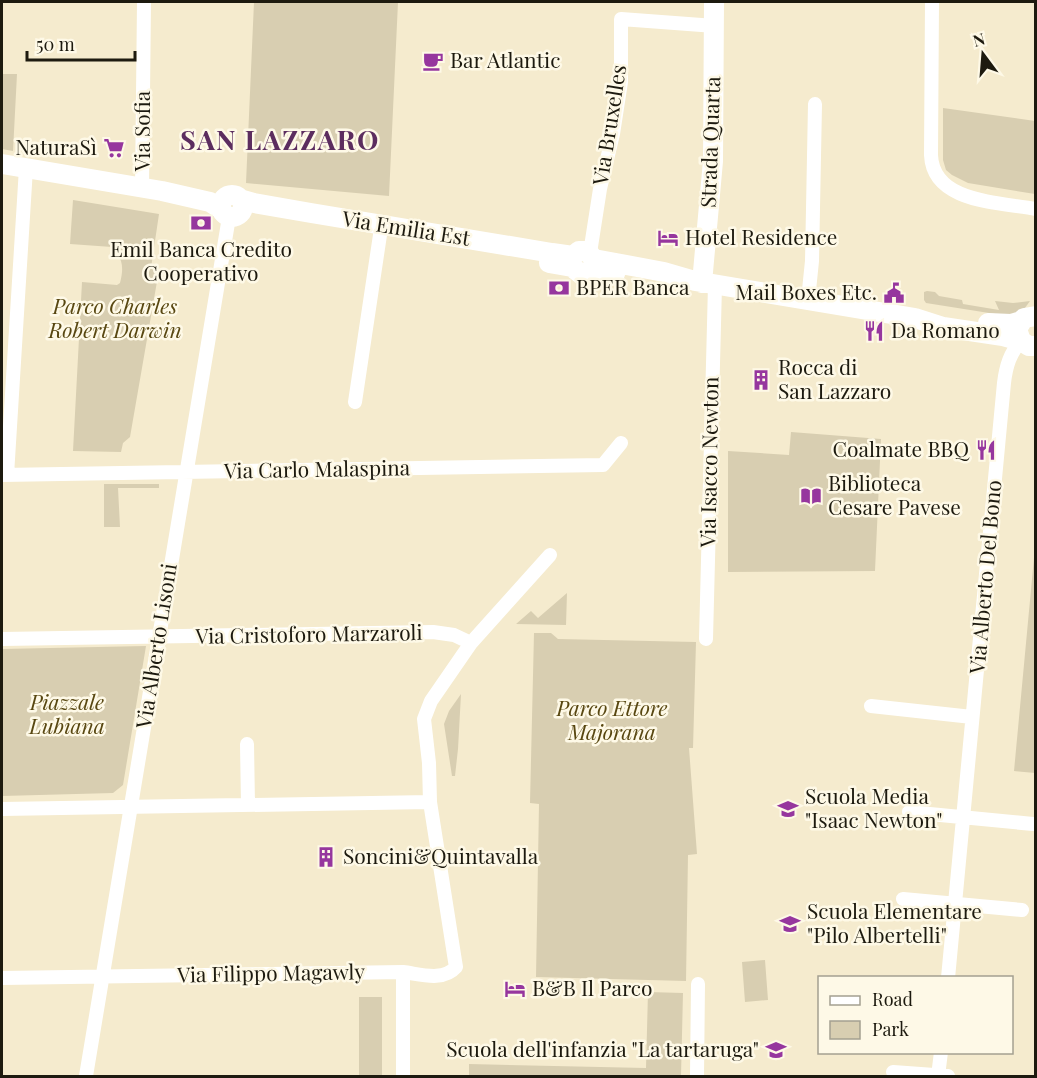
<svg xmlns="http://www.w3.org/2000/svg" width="1037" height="1078" font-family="'Playfair Display',serif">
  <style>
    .green { fill: #d8ceb1 }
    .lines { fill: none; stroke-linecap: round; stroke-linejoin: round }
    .street { stroke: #fff; stroke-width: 14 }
    .secondary { stroke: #fff; stroke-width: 20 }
    .labels { text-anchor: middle; stroke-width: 5; stroke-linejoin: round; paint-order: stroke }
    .poi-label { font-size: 21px; fill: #1d1a0f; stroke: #fef9e7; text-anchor: start }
    .street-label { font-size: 21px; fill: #1d1a0f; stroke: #fef9e7 }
    .park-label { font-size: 21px; font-style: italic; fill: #584711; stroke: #fef9e7 }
    .district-label { font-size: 27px; font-weight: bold; letter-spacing: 1.5px; fill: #5c2d5f; stroke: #fef9e7 }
  </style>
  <rect width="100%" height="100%" fill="#f5ebce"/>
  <path class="green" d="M254,2H398L389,196L246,183Z
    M2,74H17L13,151L2,149Z
    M943,108L1035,121V194L968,183L952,175L946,170L943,160Z
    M73,200L159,214L151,268L159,270L130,437L123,443L121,452L73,451L82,282L117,285L120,283C124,267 123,259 112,247L70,244Z
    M927,291L935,292L939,296L962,300L963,304L999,310L995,301L1013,303L1030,301L1022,312L1008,316L926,303L924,300V292Z
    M791,432L881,439L875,571L728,572V451L789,455Z
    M104,484H159V488H118L120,527H104Z
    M1035,547L1036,773H1035L1014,771Z
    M567,593L566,625L516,624L531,611L538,618Z
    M534,633H551L558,639L696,642L693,748H689L697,854L688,855L686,981L536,977L539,804L530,803Z
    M146,646L123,785L113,793L2,796V649Z
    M461,694L458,749L455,776H452L444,724L449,711Z
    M765,960L768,1000L745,1002L742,962Z
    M648,992L683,993L681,1076H469V1064L646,1068Z
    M359,997H382V1076H359Z"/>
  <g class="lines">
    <path class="street" d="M932,2L931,155C933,203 999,202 1036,209
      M142,188L144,2
      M590,253L600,189L613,134L621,82V19L715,26
      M808,300L812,261L815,104
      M355,402L380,235
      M2,475L603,465L621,443
      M7,475L26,168
      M2,639L433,632L454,635L471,643
      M706,639L715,285
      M871,706L972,717
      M247,744L248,805
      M2,809L430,802
      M909,812L1033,824
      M903,899L1022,910
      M403,972V1076
      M2,978L403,972C420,974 443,982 456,967L455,961L430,802L429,763L424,719L431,701L471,643L550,555
      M948,978L1004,383C1006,366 1010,353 1021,341
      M893,1072L948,1076
      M86,1076L229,217
      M697,1076L698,984
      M938,1076L941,1052"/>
    <path class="secondary" d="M2,164L162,191L210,202L221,209
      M221 206a11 11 0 1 1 22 0a11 11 0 1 1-22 0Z
      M240,199L254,203L311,213L552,253L573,256L579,251H587L594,259L664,272L695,281L915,318L943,327L1003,336L1021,341
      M549,263L572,267L581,274L592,270L615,274
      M702,283L713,161L714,2
      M1036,316L1024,318L1017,329L1021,341L1029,346H1036
      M988,323L1011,324L1021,321"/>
  </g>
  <defs>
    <g id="cafe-bare" transform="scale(1.62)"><path d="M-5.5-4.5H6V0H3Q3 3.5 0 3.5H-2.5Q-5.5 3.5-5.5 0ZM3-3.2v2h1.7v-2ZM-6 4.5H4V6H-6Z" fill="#96369e" stroke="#fef9e7" stroke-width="2.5" paint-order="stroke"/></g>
    <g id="supermarket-bare" transform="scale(1.62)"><path d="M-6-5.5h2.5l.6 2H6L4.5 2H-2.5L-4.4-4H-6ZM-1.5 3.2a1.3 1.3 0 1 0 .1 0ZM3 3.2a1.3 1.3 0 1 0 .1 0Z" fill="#96369e" stroke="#fef9e7" stroke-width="2.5" paint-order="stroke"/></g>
    <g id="bank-bare" transform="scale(1.62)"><path d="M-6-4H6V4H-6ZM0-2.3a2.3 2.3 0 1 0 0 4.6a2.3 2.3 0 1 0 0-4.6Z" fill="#96369e" stroke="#fef9e7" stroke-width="2.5" paint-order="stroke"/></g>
    <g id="hotel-bare" transform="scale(1.62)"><path d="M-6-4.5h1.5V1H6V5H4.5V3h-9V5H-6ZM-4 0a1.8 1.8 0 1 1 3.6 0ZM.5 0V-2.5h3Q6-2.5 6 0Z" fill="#96369e" stroke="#fef9e7" stroke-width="2.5" paint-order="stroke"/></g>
    <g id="civic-bare" transform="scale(1.62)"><path d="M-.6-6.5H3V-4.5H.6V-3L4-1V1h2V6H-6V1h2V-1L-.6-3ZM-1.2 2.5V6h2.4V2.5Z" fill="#96369e" stroke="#fef9e7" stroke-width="2.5" paint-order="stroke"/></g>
    <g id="restaurant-bare" transform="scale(1.62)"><path d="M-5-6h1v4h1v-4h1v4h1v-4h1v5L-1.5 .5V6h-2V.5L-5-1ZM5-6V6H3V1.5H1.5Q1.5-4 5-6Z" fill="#96369e" stroke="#fef9e7" stroke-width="2.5" paint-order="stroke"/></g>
    <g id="building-bare" transform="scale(1.62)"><path d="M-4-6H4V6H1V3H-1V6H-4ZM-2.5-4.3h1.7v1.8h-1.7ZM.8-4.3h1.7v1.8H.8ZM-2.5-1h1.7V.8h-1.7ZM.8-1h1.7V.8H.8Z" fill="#96369e" stroke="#fef9e7" stroke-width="2.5" paint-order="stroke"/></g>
    <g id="library-bare" transform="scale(1.62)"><path d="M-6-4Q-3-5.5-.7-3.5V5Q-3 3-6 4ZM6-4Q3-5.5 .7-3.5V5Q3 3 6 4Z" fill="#96369e" stroke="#fef9e7" stroke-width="2.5" paint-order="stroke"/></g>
    <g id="school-bare" transform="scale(1.62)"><path d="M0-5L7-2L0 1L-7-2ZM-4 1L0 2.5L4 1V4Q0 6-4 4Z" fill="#96369e" stroke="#fef9e7" stroke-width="2.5" paint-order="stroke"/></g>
  </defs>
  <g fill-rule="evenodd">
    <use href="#cafe-bare" x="433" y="61"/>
    <use href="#supermarket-bare" x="114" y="148"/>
    <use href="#bank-bare" x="201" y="223"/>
    <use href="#hotel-bare" x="668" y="238"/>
    <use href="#bank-bare" x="559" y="288"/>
    <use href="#civic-bare" x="894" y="293"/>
    <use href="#restaurant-bare" x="874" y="331"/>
    <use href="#building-bare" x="761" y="380"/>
    <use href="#restaurant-bare" x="986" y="450"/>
    <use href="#library-bare" x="811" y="496"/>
    <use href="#school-bare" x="788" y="809"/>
    <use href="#building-bare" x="326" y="857"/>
    <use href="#school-bare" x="790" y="924"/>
    <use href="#hotel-bare" x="515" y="989"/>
    <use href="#school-bare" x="776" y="1050"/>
  </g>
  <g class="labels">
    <g class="poi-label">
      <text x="450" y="68">Bar Atlantic</text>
      <text x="97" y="155" text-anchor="end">NaturaSì</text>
      <text x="685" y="245">Hotel Residence</text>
      <text x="201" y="257" text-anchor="middle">Emil Banca Credito<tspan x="201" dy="24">Cooperativo</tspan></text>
      <text x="576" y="295">BPER Banca</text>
      <text x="877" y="300" text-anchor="end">Mail Boxes Etc.</text>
      <text x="891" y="338">Da Romano</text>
      <text x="778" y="375">Rocca di<tspan x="778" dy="24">San Lazzaro</tspan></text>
      <text x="969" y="457" text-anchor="end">Coalmate BBQ</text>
      <text x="828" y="491">Biblioteca<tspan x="828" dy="24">Cesare Pavese</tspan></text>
      <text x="805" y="804">Scuola Media<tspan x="805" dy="24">"Isaac Newton"</tspan></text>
      <text x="343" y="864">Soncini&amp;Quintavalla</text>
      <text x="807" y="919">Scuola Elementare<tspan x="807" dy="24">"Pilo Albertelli"</tspan></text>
      <text x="532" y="996">B&amp;B Il Parco</text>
      <text x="759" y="1057" text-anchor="end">Scuola dell'infanzia "La tartaruga"</text>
    </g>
    <g class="street-label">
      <text transform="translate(610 125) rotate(-81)" y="7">Via Bruxelles</text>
      <text transform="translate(143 131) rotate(-90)" y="7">Via Sofia</text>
      <text transform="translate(711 142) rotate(-88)" y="7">Strada Quarta</text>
      <text transform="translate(406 229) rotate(9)" y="7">Via Emilia Est</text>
      <text transform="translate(710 462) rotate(-89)" y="7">Via Isacco Newton</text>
      <text transform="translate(317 470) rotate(-1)" y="7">Via Carlo Malaspina</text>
      <text transform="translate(986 577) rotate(-85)" y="7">Via Alberto Del Bono</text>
      <text transform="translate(309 635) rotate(-1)" y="7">Via Cristoforo Marzaroli</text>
      <text transform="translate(157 646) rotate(-81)" y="7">Via Alberto Lisoni</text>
      <text transform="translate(271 974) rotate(-1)" y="7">Via Filippo Magawly</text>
    </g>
    <g class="park-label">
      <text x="115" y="314">Parco Charles<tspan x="115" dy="24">Robert Darwin</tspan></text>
      <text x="67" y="710">Piazzale<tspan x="67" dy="24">Lubiana</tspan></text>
      <text x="612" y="716">Parco Ettore<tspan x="612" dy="24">Majorana</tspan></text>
    </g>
    <g class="district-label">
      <text x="280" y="150">SAN LAZZARO</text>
    </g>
  </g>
  <rect width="1037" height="1078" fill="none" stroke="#1d1a0f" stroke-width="6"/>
  <rect x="818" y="976" width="195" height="78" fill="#fef9e7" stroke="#a4a091" stroke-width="1.5"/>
  <rect x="830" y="996" width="30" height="9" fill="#ffffff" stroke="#a4a091" stroke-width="1.5"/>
  <text x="872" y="1006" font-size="18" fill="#1d1a0f">Road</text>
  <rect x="830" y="1021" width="30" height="18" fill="#d8ceb1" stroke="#a4a091" stroke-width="1.5"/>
  <text x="872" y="1036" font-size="18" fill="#1d1a0f">Park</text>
  <g transform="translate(983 54) rotate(344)" stroke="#fef9e7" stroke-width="4.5" paint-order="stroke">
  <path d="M0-4.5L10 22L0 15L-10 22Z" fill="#1d1a0f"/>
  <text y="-9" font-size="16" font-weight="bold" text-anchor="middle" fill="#1d1a0f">N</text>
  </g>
  <path d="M27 51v9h108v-9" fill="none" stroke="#1d1a0f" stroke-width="3"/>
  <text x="36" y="51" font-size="18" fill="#1d1a0f" stroke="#fef9e7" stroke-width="4.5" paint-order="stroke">50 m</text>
</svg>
